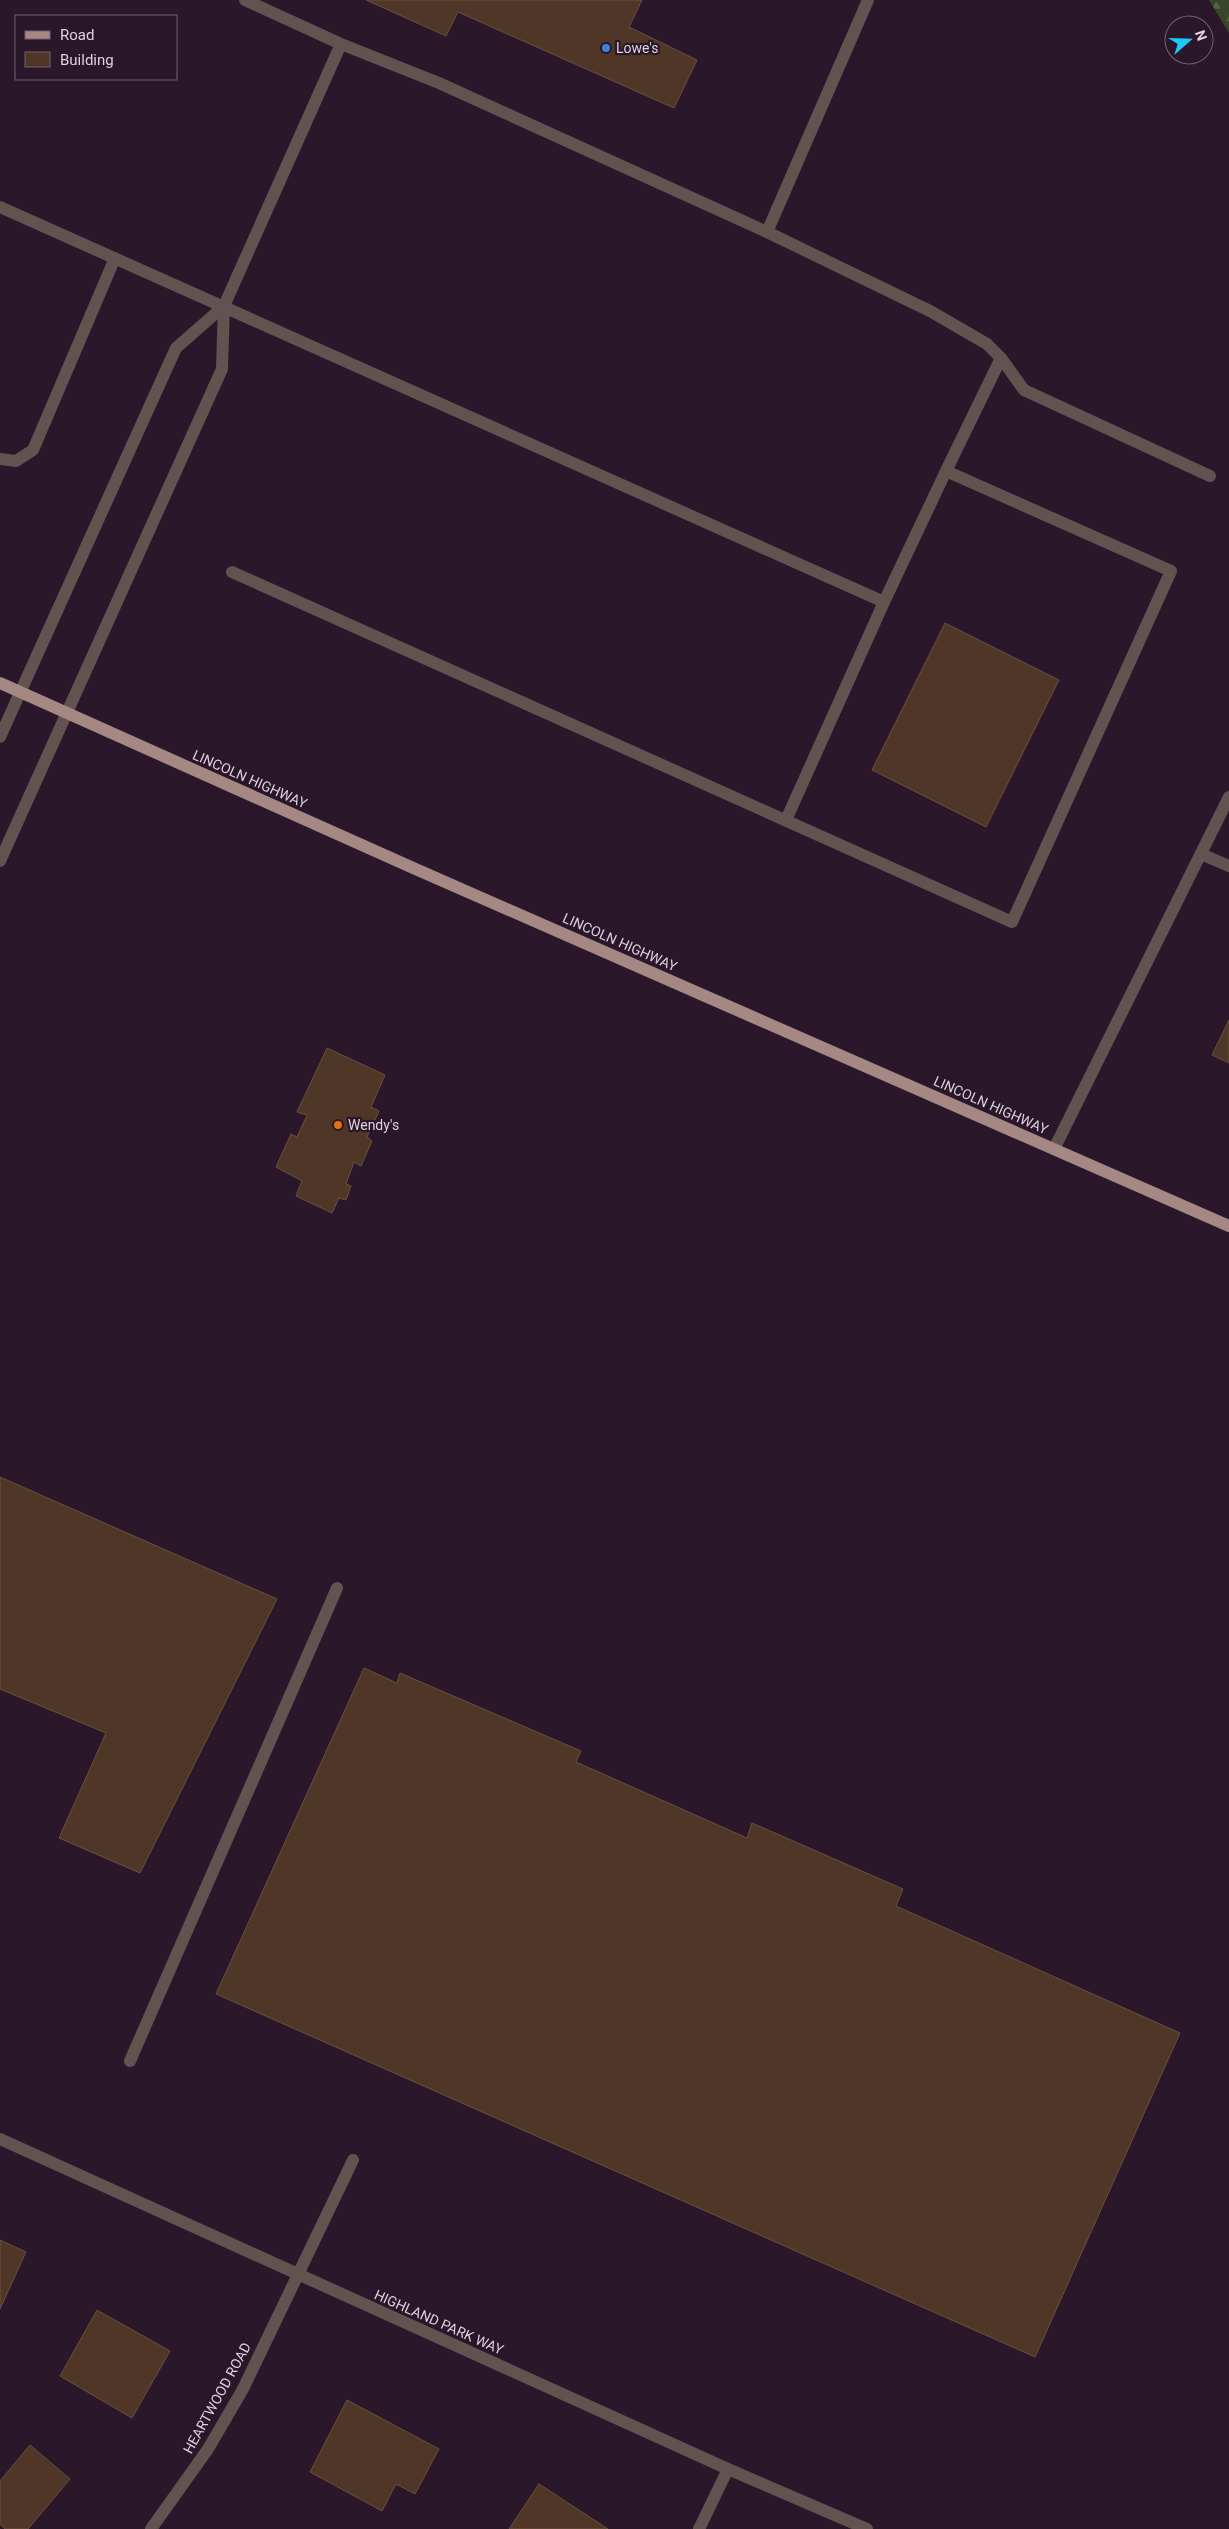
<svg xmlns="http://www.w3.org/2000/svg" width="1229" height="2529" font-family="Roboto,sans-serif">
  <style>
    .forest { fill: url(#forest-firs) }
    .building { fill: #4f3626; stroke: #6a503f }
    .lines { fill: none; stroke-linecap: round; stroke-linejoin: round }
    .lane { stroke: #625351; stroke-width: 12 }
    .street { stroke: #625351; stroke-width: 12 }
    .primary { stroke: #a58883; stroke-width: 12 }
    .shop-dot { fill: #3f7fe0; stroke: #2a172a; stroke-width: 2 }
    .food-dot { fill: #e8710a; stroke: #2a172a; stroke-width: 2 }
    .labels { text-anchor: middle; stroke-width: 4.5; stroke-linejoin: round; paint-order: stroke }
    .poi-label { font-size: 14px; fill: #dfd2de; stroke: #2a172a; text-anchor: start }
    .street-label { font-size: 14px; fill: #dfd2de; stroke: #2a172a }
  </style>
  <defs>
    <pattern id="forest-firs" width="22" height="20" patternUnits="userSpaceOnUse" patternTransform="scale(1.25)"><rect width="22" height="20" fill="#374629"/><path d="M5 1l3.5 6h-7zM16 11l3.5 6h-7z" fill="#546048"/></pattern>
  </defs>
  <rect width="100%" height="100%" fill="#2a172a"/>
  <path class="forest" d="M1209,0H1229V33Z"/>
  <path class="building" d="M366,0H642L629,27L697,60L674,108L458,12L446,36Z
    M945,623L1059,680L986,827L872,770Z
    M1229,1020V1063L1212,1055Z
    M327,1048L385,1075L371,1107L379,1111L367,1137L372,1141L361,1166L354,1162L346,1184L351,1186L346,1200L339,1198L332,1213L296,1196L302,1181L276,1167L291,1134L297,1137L307,1115L297,1112Z
    M0,1477L277,1599L140,1873L59,1838L106,1733L0,1689Z
    M364,1668L397,1683L400,1673L581,1751L576,1762L747,1838L752,1823L903,1889L896,1906L1180,2033L1035,2357L216,1994Z
    M0,2240L26,2252L0,2309Z
    M97,2310L170,2351L132,2418L60,2376Z
    M347,2400L439,2449L415,2494L396,2484L382,2511L310,2472Z
    M30,2445L70,2479L28,2529H5L0,2524V2481Z
    M539,2484L608,2529H509Z"/>
  <g class="lines">
    <path class="lane" d="M0,207L884,602
      M767,232L868,0
      M1001,358L1024,390L1210,476
      M0,459L16,461L33,450L115,258
      M232,572L1012,922L1171,571L946,471L1001,358L987,344L930,311L767,232L439,83L341,44L245,0
      M0,737L176,348L224,306
      M786,820L884,602L946,471
      M1201,854L1229,866
      M0,861L222,369L224,306L341,44
      M1054,1149L1229,797
      M130,2061L337,1588"/>
    <path class="street" d="M0,2139L728,2469L867,2529
      M151,2529L208,2449L243,2389L353,2160
      M699,2529L728,2469"/>
    <path class="primary" d="M0,683L411,867L1229,1226"/>
  </g>
  <circle class="shop-dot" cx="606" cy="48" r="5"/>
  <circle class="food-dot" cx="338" cy="1125" r="5"/>
  <g class="labels">
    <g class="poi-label">
      <text x="616" y="53">Lowe's</text>
      <text x="348" y="1130">Wendy's</text>
    </g>
    <g class="street-label">
      <text transform="translate(250 779) rotate(24)" y="5">LINCOLN HIGHWAY</text>
      <text transform="translate(620 942) rotate(24)" y="5">LINCOLN HIGHWAY</text>
      <text transform="translate(991 1105) rotate(24)" y="5">LINCOLN HIGHWAY</text>
      <text transform="translate(439 2322) rotate(24)" y="5">HIGHLAND PARK WAY</text>
      <text transform="translate(217 2398) rotate(-61)" y="5">HEARTWOOD ROAD</text>
    </g>
  </g>
  <rect x="15" y="15" width="162" height="65" fill="#2a172a" stroke="#726272"/>
  <rect x="25" y="31" width="25" height="8" fill="#a58883" stroke="#726272"/>
  <text x="60" y="40" font-size="15" fill="#dfd2de">Road</text>
  <rect x="25" y="52" width="25" height="15" fill="#4f3626" stroke="#726272"/>
  <text x="60" y="65" font-size="15" fill="#dfd2de">Building</text>
  <g transform="translate(1189 40) rotate(70)"><circle r="24" fill="#2a172a" stroke="#726272"/>
  <path d="M0-4L9 19L0 12L-9 19Z" fill="#1bcafc"/>
  <text y="-8" font-size="14" font-weight="bold" text-anchor="middle" fill="#dfd2de">N</text>
  </g>
</svg>
